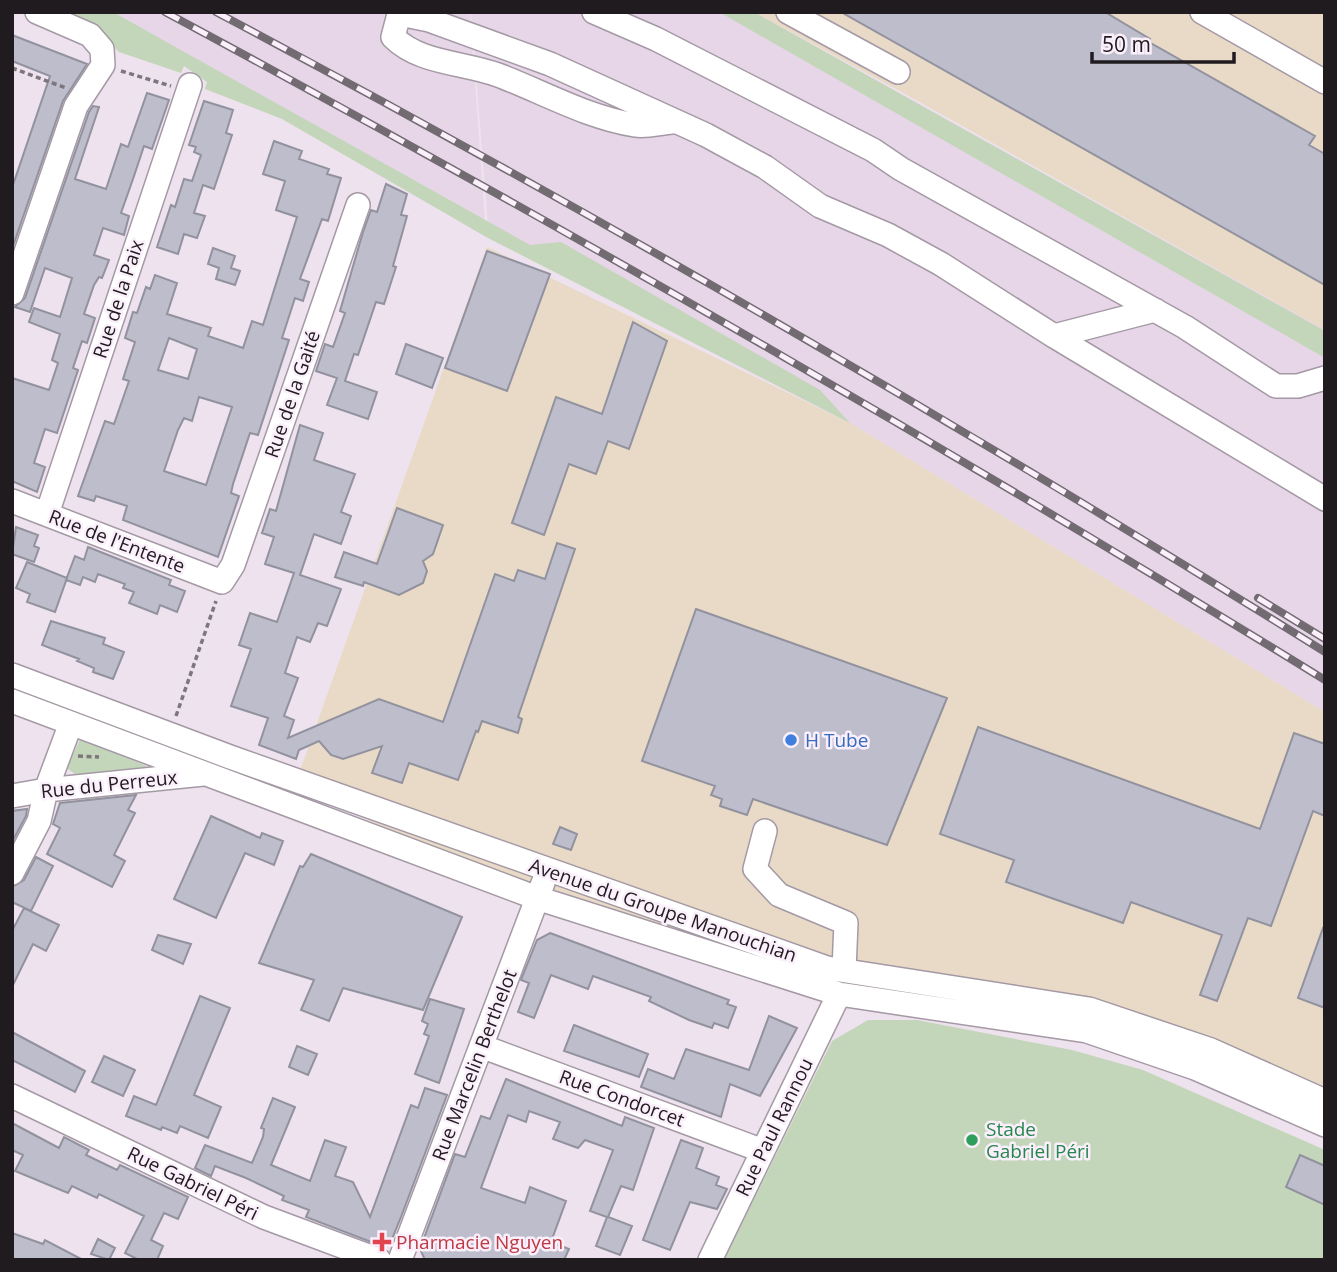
<svg xmlns="http://www.w3.org/2000/svg" width="1337" height="1272" font-family="'Open Sans',sans-serif">
  <style>
    .built { fill: #e7d6e8 }
    .industrial { fill: #e8dac7 }
    .grass { fill: #c3d6ba }
    .building { fill: #bdbdcb; stroke: #92929f; stroke-width: 2; fill-rule: evenodd }
    .lines { fill: none; stroke-linecap: round; stroke-linejoin: round }
    .minor-casing { stroke: #a499a4; stroke-width: 26 }
    .path { stroke: #7d767d; stroke-width: 3.5; stroke-dasharray: 5 3.5; stroke-linecap: butt }
    .minor { stroke: #fff; stroke-width: 23 }
    .rail-casing { stroke: #726b72; stroke-width: 8 }
    .rail { stroke: #faeffb; stroke-width: 5; stroke-dasharray: 16; stroke-linecap: butt }
    .shop-dot { fill: #3f7fe0; stroke: #faeffb; stroke-width: 2.5 }
    .leisure-dot { fill: #2e9e5b; stroke: #faeffb; stroke-width: 2.5 }
    .health-dot { fill: #e0444e; stroke: #faeffb; stroke-width: 2.5 }
    .labels { text-anchor: middle; stroke-width: 5; stroke-linejoin: round; paint-order: stroke }
    .street-label { font-size: 19px; fill: #1f1b1f; stroke: #faeffb }
    .shop-label { font-size: 19px; fill: #366cbe; stroke: #faeffb; text-anchor: start }
    .leisure-label { font-size: 19px; fill: #27864d; stroke: #faeffb; text-anchor: start }
    .health-label { font-size: 19px; fill: #be3a42; stroke: #faeffb; text-anchor: start }
  </style>
  <rect width="100%" height="100%" fill="#ede2ed"/>
  <path class="built" d="M104,12H470L486,237L135,28Z
    M471,12H754L1325,330V712L850,423L489,237Z"/>
  <path class="industrial" d="M754,12H1325V330L916,100Z
    M487,247L850,423L1325,712V1112L1193,1056L795,976L511,888L295,785Z"/>
  <path class="grass" d="M70,12H113L530,245L561,242L820,390L850,423L488,238L282,119L205,89L207,82L184,66L181,73L119,52L87,21Z
    M719,12H754L1325,331V358Z
    M81,737L153,769L77,776L67,768Z
    M868,1020H917L1072,1050L1143,1070L1325,1150V1260H724L832,1041Z"/>
  <path class="building" d="M841,12H1105L1150,39L1149,42L1315,136L1309,145L1325,154V285Z
    M12,35L87,64L63,101L12,249V188L50,76L12,61Z
    M147,93L169,100L152,149L144,146L133,179L121,213L129,216L124,235L103,228L94,255L109,260L102,278L99,277L94,285L84,314L95,318L87,343L82,341L73,368L78,370L57,433L45,429L34,463L45,467L37,492L12,481V378L49,390L58,363L52,360L60,334L29,322L34,308L60,317L72,278L45,268L30,312L15,307L25,298L89,112L93,106L99,107L75,179L106,189L121,144L128,147Z
    M204,101L233,110L226,133L232,135L214,189L203,185L194,213L205,216L197,238L184,234L178,254L157,247L171,205L175,207L184,179L192,181L201,155L194,152L196,147L189,145Z
    M274,141L302,151L299,159L329,169L327,174L341,178L328,221L322,219L300,279L309,282L303,301L295,298L282,338L289,340L258,435L250,433L233,484L231,493L239,496L218,557L123,520L127,506L96,496L94,501L78,496L105,421L114,424L129,381L123,379L135,342L125,338L133,312L137,313L146,287L150,289L155,275L177,283L167,314L211,328L208,336L243,348L252,321L263,325L297,217L276,210L285,181L263,174ZM169,338L197,349L188,379L158,370ZM199,397L232,407L206,485L164,471L178,430L184,418L192,421Z
    M386,184L407,194L401,215L407,216L393,266L396,267L384,304L376,302L358,355L354,354L345,381L377,392L368,419L327,405L337,378L316,371L325,344L333,347L345,313L340,311L363,232L371,210L377,212Z
    M213,248L235,256L231,268L240,271L235,285L216,279L219,268L208,264Z
    M487,251L550,274L507,391L445,368Z
    M633,322L667,341L629,449L608,441L596,474L569,464L544,535L512,523L556,397L602,414Z
    M406,344L443,358L432,388L396,374Z
    M300,425L323,433L314,460L355,474L341,512L351,516L341,544L314,534L300,575L341,589L327,626L318,623L310,642L297,637L285,673L298,678L284,716L294,720L288,738L379,699L443,722L495,574L514,581L518,570L545,579L557,543L575,549L518,717L522,719L518,733L482,721L478,732L476,731L458,780L409,763L402,783L372,773L382,746L343,759L331,755L319,741L299,750L296,759L259,745L268,718L231,706L251,649L239,645L250,613L277,622L294,573L265,564L274,537L262,533L270,509L276,511Z
    M397,508L443,525L433,554L423,561L427,571L423,583L399,595L364,582L363,586L335,577L344,552L377,564Z
    M16,527L38,535L34,546L39,548L34,562L12,554Z
    M88,547L171,580L169,585L185,591L177,612L160,605L157,614L129,603L134,592L123,588L125,584L98,574L95,582L83,577L80,585L66,580L75,556L84,560Z
    M27,562L67,578L55,612L27,602L30,594L16,588Z
    M696,609L947,698L887,845L753,799L747,815L720,806L722,799L711,795L715,786L642,761Z
    M51,621L105,638L103,644L124,652L113,679L93,672L94,668L77,661L79,659L42,645Z
    M978,727L1260,829L1294,733L1325,744V816L1313,811L1271,926L1248,918L1217,1001L1200,995L1222,935L1131,902L1123,923L1057,900L1006,882L1014,860L940,834Z
    M136,795L128,810L135,813L114,855L125,861L112,887L47,854L60,828L53,824L60,803Z
    M27,809L26,816L12,842V811Z
    M211,816L260,838L262,833L283,841L274,865L245,853L216,918L174,899Z
    M560,827L577,834L571,850L553,844Z
    M311,854L462,917L423,1010L343,988L329,1021L301,1010L314,980L259,963L300,866L303,867Z
    M36,857L53,866L31,911L12,902V887L24,880Z
    M24,908L59,925L46,951L33,944L12,987V931Z
    M1323,928L1325,929V1008L1298,998Z
    M550,933L729,1000L727,1004L736,1007L728,1028L714,1023L712,1028L689,1020L649,1001L651,997L593,976L588,989L551,975L534,1018L518,1012L529,983L521,980L537,940Z
    M158,935L191,944L183,964L152,950Z
    M200,996L230,1008L194,1095L221,1107L208,1138L180,1126L177,1133L162,1127L161,1130L126,1116L134,1096L156,1105Z
    M430,999L464,1009L439,1083L415,1074L429,1036L424,1034L428,1024L422,1021Z
    M769,1016L797,1028L760,1096L730,1084L721,1117L641,1087L648,1069L674,1079L686,1049L749,1070Z
    M574,1025L648,1054L639,1077L564,1051Z
    M12,1032L85,1071L75,1092L12,1060Z
    M297,1046L317,1054L308,1075L289,1067Z
    M104,1056L135,1070L123,1096L92,1082Z
    M506,1079L622,1126L625,1117L654,1128L633,1190L621,1186L608,1217L632,1226L620,1255L596,1246L607,1217L590,1211L613,1150L585,1140L578,1148L553,1139L560,1122L529,1111L526,1122L508,1115L481,1188L525,1203L530,1187L566,1201L551,1242L569,1249L564,1260H425L420,1249L455,1154L465,1157L481,1116L490,1119Z
    M425,1088L447,1095L401,1217L390,1244L384,1247L306,1217L309,1210L282,1200L284,1196L246,1178L215,1166L211,1176L195,1168L205,1145L252,1163L263,1137L264,1129L261,1128L273,1098L295,1107L271,1165L310,1181L325,1140L346,1147L335,1176L353,1182L370,1217L411,1105L418,1108Z
    M12,1123L59,1148L64,1137L89,1150L86,1155L117,1170L120,1165L188,1197L178,1219L164,1213L151,1240L163,1246L157,1260H139L125,1253L144,1216L99,1194L97,1198L72,1186L68,1193L15,1171L23,1155L12,1150Z
    M681,1140L703,1148L696,1168L719,1177L716,1185L727,1189L717,1209L690,1202L670,1250L643,1240Z
    M1300,1155L1325,1166V1205L1286,1187Z
    M12,1233L43,1244L45,1240L83,1260H12Z
    M98,1239L115,1248L109,1260L91,1254Z"/>
  <g class="lines">
    <g class="minor-casing">
      <path id="minor" d="M594,12L656,39L873,150L901,169L1185,327L1276,386H1298L1325,378
        M788,12L898,72
        M1202,12L1325,82
        M672,122C660,123 646,127 635,125C586,117 543,92 498,75C463,62 420,64 393,37L398,18L405,15L429,20L550,64L706,135L765,167L820,206L888,235L941,264L1054,336L1325,499
        M12,293L76,106L103,65L102,49L90,35L37,12
        M1054,336L1155,310
        M12,501L222,582L233,565L358,205
        M47,514L190,85
        M12,675L230,757L827,968L1089,1009L1211,1050L1325,1101
        M12,701L537,898L839,994L1087,1031L1195,1068L1325,1125
        M12,796L46,790L203,774
        M765,831L755,869L779,895L846,923L844,970
        M12,873L39,821L46,790L71,723
        M481,1046L763,1151
        M12,1096L264,1217L379,1260
        M400,1260L543,883
        M710,1260L839,994"/>
    </g>
    <path class="path" d="M12,68L66,88
      M121,71L171,86
      M176,716L216,601
      M78,756L99,757"/>
    <use href="#minor" class="minor"/>
    <g class="rail-casing">
      <path id="rail" d="M165,12C558,223 945,446 1325,680
        M216,12C593,212 963,426 1325,652
        M1258,598L1325,639"/>
    </g>
    <use href="#rail" class="rail"/>
  </g>
  <circle class="shop-dot" cx="791" cy="740" r="7"/>
  <circle class="leisure-dot" cx="972" cy="1140" r="7"/>
  <path class="health-dot" d="M378.5 1231.5h7v7h7v7h-7v7h-7v-7h-7v-7h7z"/>
  <g class="labels">
    <g class="street-label">
      <text transform="translate(118 299) rotate(-72)" y="7">Rue de la Paix</text>
      <text transform="translate(292 394) rotate(-71)" y="7">Rue de la Gaité</text>
      <text transform="translate(117 541) rotate(21)" y="7">Rue de l'Entente</text>
      <text transform="translate(109 784) rotate(-6)" y="7">Rue du Perreux</text>
      <text transform="translate(663 910) rotate(19)" y="7">Avenue du Groupe Manouchian</text>
      <text transform="translate(474 1065) rotate(-69)" y="7">Rue Marcelin Berthelot</text>
      <text transform="translate(622 1098) rotate(20)" y="7">Rue Condorcet</text>
      <text transform="translate(774 1127) rotate(-64)" y="7">Rue Paul Rannou</text>
      <text transform="translate(193 1183) rotate(26)" y="7">Rue Gabriel Péri</text>
    </g>
    <g class="shop-label">
      <text x="805" y="747">H Tube</text>
    </g>
    <g class="leisure-label">
      <text x="986" y="1136">Stade<tspan x="986" dy="22">Gabriel Péri</tspan></text>
    </g>
    <g class="health-label">
      <text x="396" y="1249">Pharmacie Nguyen</text>
    </g>
  </g>
  <rect width="1337" height="1272" fill="none" stroke="#1f1b1f" stroke-width="28"/>
  <path d="M1092 52v10h142v-10" fill="none" stroke="#1f1b1f" stroke-width="3.5"/>
  <text x="1102" y="52" font-size="21" fill="#1f1b1f" stroke="#faeffb" stroke-width="5" paint-order="stroke">50 m</text>
</svg>
